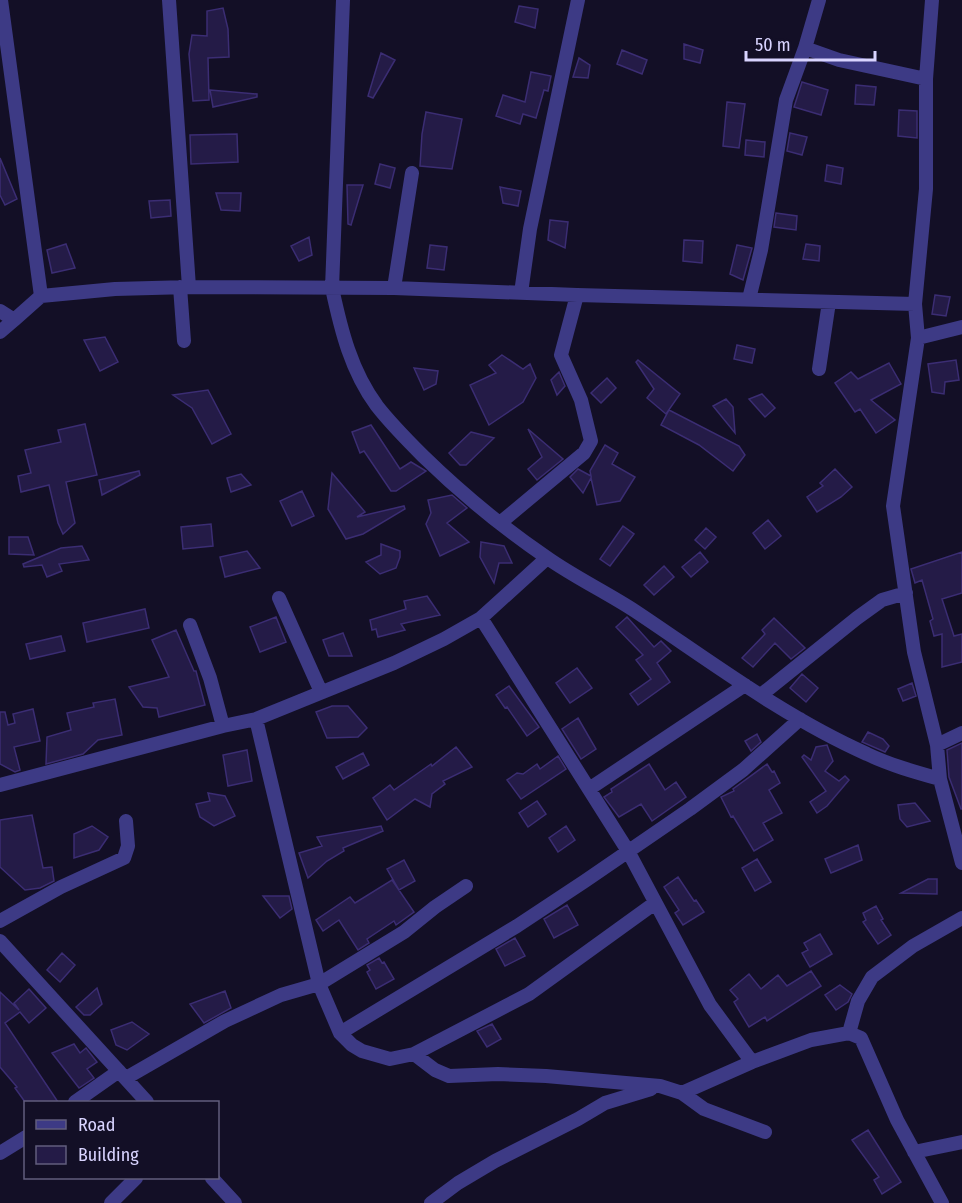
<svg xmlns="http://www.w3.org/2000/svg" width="962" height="1203" font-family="'Fira Sans Condensed',sans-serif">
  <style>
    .building { fill: #241b47; stroke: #3b2d73; stroke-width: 1.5 }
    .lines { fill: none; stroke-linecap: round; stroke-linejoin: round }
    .street { stroke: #3d3a85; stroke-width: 14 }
  </style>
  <rect width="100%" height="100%" fill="#130f26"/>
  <path class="building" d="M519,6L538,9L535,28L515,22Z
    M223,8L228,29L229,57L208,58L209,100L193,101L189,54L192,35L207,36V11Z
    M684,44L703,50L700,63L684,59Z
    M622,50L647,60L642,74L617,64Z
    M381,53L395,60L373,98L368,96Z
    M579,58L590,65L588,78L573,77Z
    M531,72L551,76L548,91L544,90L536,118L523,114L520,124L496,116L503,95L525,102Z
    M802,82L828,90L821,115L794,107Z
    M856,85L876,87L874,105L855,104Z
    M210,90L257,94V97L213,107Z
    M727,102L745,104L739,148L723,146Z
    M899,110L917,111V138L898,136Z
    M426,112L462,119L452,169L420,166L422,134Z
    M790,133L807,137L802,155L787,151Z
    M237,134L238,162L191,164L190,135Z
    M746,140L765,142L764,157L745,155Z
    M0,158L17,199L5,205L0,195Z
    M380,164L395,168L390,188L375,184Z
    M827,165L843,168L841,184L825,181Z
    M347,185H363L351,225L348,224Z
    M500,187L521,191L518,206L503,203Z
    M216,193H241L240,211L221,210Z
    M170,200L171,216L151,218L149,201Z
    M776,213L797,216L796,230L774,227Z
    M550,220L568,222L565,248L548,240Z
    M309,237L312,255L299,261L291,246Z
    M684,240L703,241L702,263L683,261Z
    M66,244L75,268L52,273L47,250Z
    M806,244L820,246L819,261L803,259Z
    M430,245L447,247L444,270L427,268Z
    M737,245L752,248L743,280L730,274Z
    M935,295L950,297L946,316L932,314Z
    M105,337L118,362L100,371L84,340Z
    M737,345L755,349L752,363L734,359Z
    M502,355L523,369L530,364L536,378L523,402L489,425L470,385L496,373L489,365Z
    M638,360L680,394L666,414L647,398L654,389L636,362Z
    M956,360L959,380L945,382L944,394L932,392L928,364Z
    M889,363L901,384L871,400L895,420L876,433L860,409L855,412L835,383L851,372L858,379Z
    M414,368L438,371L436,384L424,390Z
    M559,372L565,386L557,395L551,380Z
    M607,378L616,388L601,403L591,393Z
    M208,390L231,434L212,444L192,408L173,395Z
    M762,394L775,408L765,417L749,399Z
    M726,399L733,407L735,433L713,406Z
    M669,410L739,446L745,455L733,471L699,445L661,425Z
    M85,424L97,475L66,482L75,523L63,534L58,523L49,485L21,492L18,476L31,473L25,450L61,442L58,430Z
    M371,425L400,469L411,462L426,471L396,491H391L364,451L360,453L352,432Z
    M528,429L563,459L537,480L528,469L542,457Z
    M471,432L494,438L466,465H460L449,453Z
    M605,445L618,453L612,464L635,477L620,501L597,505L591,478L583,493L570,477L578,469L591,476L590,471Z
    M835,469L852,487L841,497L817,512L807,497L823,486L820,483Z
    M139,471L140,475L102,495L99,480Z
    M332,473L365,512L357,517L404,506L405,509L363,534L346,539L328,509Z
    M241,474L251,485L231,492L227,478Z
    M302,491L314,516L292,526L280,501Z
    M452,495L467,508L447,523L469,542L440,556L426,524L431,513L428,500Z
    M768,520L781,536L765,549L753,533Z
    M211,524L213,546L183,549L181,527Z
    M623,526L634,534L610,566L600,559Z
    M706,528L716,537L705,549L695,540Z
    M9,537H28L34,555L9,554Z
    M481,542L504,546L512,563H499L494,583L480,557Z
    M381,544L400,551V557L396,568L380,574L366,562L381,555Z
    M82,546L89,560L59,564L62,571L47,577L42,565L24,567L23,564L61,548Z
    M247,551L260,568L225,577L220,557Z
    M700,552L708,562L691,577L682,567Z
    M962,552V593L942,599L954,636L962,634V662L942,667V634L934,636L930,621L933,619L922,580L915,583L911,569Z
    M664,566L674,577L654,595L644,585Z
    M427,596L440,615L401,624L405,630L378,637L376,629L372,630L370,620L406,609L404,601Z
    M145,609L149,628L87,642L83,623Z
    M276,617L286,642L260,652L250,627Z
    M627,617L654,647L661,641L671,651L657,663L670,682L638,705L630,694L651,679L636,660L643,655L616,627Z
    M774,618L805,648L791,659L775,643L753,667L742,658L765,634L762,630Z
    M176,630L194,671H196L205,705L159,717L157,708L143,707L129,687L169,677L152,640Z
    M343,633L352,656H329L323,640Z
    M61,636L65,651L30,659L26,644Z
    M577,668L592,688L570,703L556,683Z
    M802,674L818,688L806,702L790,688Z
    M912,683L916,696L903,701L898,689Z
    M509,686L539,727L527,736L507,707L505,708L496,695Z
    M115,699L122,735L98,740L83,754L46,764L47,737L71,730L67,713L94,707L93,703Z
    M332,706H348L367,728L358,737L327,738L316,712Z
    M33,709L40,741L14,747L20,770L15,772L0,764V712H5L8,725L15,723L13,714Z
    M578,718L596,749L581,759L562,729Z
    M868,732L883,739L889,746L885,752L862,742Z
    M757,734L761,742L751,751L745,741Z
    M962,743V809H961L949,777L947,750Z
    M827,745L833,761L825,771L839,781L845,776L849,780L827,806L817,813L810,802L826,791L802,757L804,755L811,760L816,747Z
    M456,747L472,767L443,781L445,784L432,794L430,807L415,799L387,820L373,798L390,785L394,790L431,764L432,766Z
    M247,750L252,781L228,786L223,755Z
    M363,753L369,765L343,779L336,767Z
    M558,756L566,769L521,799L507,780L517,773L523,774L537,764L540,769Z
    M649,764L665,790L676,782L686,797L652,821L641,804L619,817L604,797L612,792L611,789Z
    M767,764L772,772L774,771L780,783L769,790L782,813L763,823L773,840L754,851L733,816L731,817L721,797L734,791L733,789Z
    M208,793L225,796L235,816L214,826L200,817L196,804L210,801Z
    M537,801L546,814L528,827L519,813Z
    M915,803L930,821L907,827L900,819L898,805Z
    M32,815L43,868L52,867L54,881L40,888L25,890L0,867V820Z
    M92,826L108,837L99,850L74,858V834Z
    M381,826L383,831L343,848L344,851L327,861L308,878L299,853L322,846L317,837Z
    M566,826L575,840L558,852L549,838Z
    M858,845L862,860L831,873L825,859Z
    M757,859L771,882L755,891L742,868Z
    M404,860L415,881L399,890L387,869Z
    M678,877L694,901L696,900L704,912L683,925L675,913L679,910L664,887Z
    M928,879H937V894L901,893Z
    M392,880L414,912L396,925L394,921L367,939L369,943L358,950L339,920L323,931L316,920L350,897L355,903Z
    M263,896H289L292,909L280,918Z
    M567,905L578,925L554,938L544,919Z
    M876,906L883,919L881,920L891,935L878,944L863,922L866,920L863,913Z
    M820,934L832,954L810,967L802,953L808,950L804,943Z
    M515,938L525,956L505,966L496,949Z
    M62,953L75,965L60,982L47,970Z
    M379,958L382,963L384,962L394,979L376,989L367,972L370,970L367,965Z
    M811,971L821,986L767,1021L765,1017L749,1027L734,1002L738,999L730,990L749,974L761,989L778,975L787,986Z
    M840,985L852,994L848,1002L836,1010L825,995Z
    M97,988L102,1004L90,1015H84L76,1007Z
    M29,989L46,1008L29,1023L20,1012L5,1023L58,1102H25L15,1088L17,1087L0,1067V992L19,1010L14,1003Z
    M225,991L231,1008L204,1023L190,1004Z
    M132,1022L149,1034L127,1050L116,1045L111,1030Z
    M492,1024L501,1039L487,1047L477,1031Z
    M74,1044L80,1053L86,1048L97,1062L87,1069L94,1078L79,1088L52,1053Z
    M868,1130L901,1182L882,1194L874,1180L879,1177L852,1140Z"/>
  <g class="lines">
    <path class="street" d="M1,0L41,296
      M169,0L189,287
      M343,0L332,288C341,330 351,371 377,406C391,424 407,440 423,456C461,493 502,527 546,557C574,577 606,592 635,611C710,661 784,717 867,754C890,765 915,772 940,779
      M819,0L805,48L839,60L926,79
      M180,287L184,341
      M394,288L412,173
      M521,293L530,229L578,0
      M749,299L761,250L786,100L805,48
      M0,311L14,320L0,332
      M14,320L41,296L115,289L189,287L394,288L577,295L915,304
      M962,327L918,338L893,506L914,652L937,745L940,779L962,863
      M918,338L915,304L926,189V79L932,0
      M819,369L829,302
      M500,523L584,453L591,441L581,400L561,355L577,295
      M279,598L321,692
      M481,618L628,851L710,1005L752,1062
      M190,625L210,678L223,726
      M761,695L857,618L882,600L906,593
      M256,719L319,984L404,932L435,907L466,886
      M937,745L962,733
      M0,785L223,726L256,719L394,663L444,639L481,618L547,558
      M589,789L745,685
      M0,921L61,887L124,858L128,846L126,821
      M0,941L147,1102
      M340,1033L517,926L585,881L690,809L743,770L800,719
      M849,1033L858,1001L872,977L913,946L962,918
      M414,1054L435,1070L449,1076L498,1074L546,1076L660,1086L682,1093L704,1109L765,1132
      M126,1078L225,1021L281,995L319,984L340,1033L352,1045L362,1051L390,1059L414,1054L529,994L655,903
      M682,1093L752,1062L811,1040L849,1033L861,1038L897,1120L942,1203
      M75,1102L119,1071
      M914,1152L962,1142
      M0,1153L26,1137
      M212,1178L235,1203
      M111,1203L136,1178
      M431,1203L458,1183L495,1161L578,1119L605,1103L651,1089"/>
  </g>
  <rect x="24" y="1101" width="195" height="78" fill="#130f26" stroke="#625e7d" stroke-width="1.5"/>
  <rect x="36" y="1120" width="30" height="9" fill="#3d3a85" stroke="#625e7d" stroke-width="1.5"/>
  <text x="78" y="1131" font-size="18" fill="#d9d4ff">Road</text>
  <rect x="36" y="1146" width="30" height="18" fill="#241b47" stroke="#625e7d" stroke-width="1.5"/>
  <text x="78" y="1161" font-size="18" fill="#d9d4ff">Building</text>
  <path d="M746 51v9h129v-9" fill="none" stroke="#d9d4ff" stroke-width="3"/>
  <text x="755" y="51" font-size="18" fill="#d9d4ff" stroke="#130f26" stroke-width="4.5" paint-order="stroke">50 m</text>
</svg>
